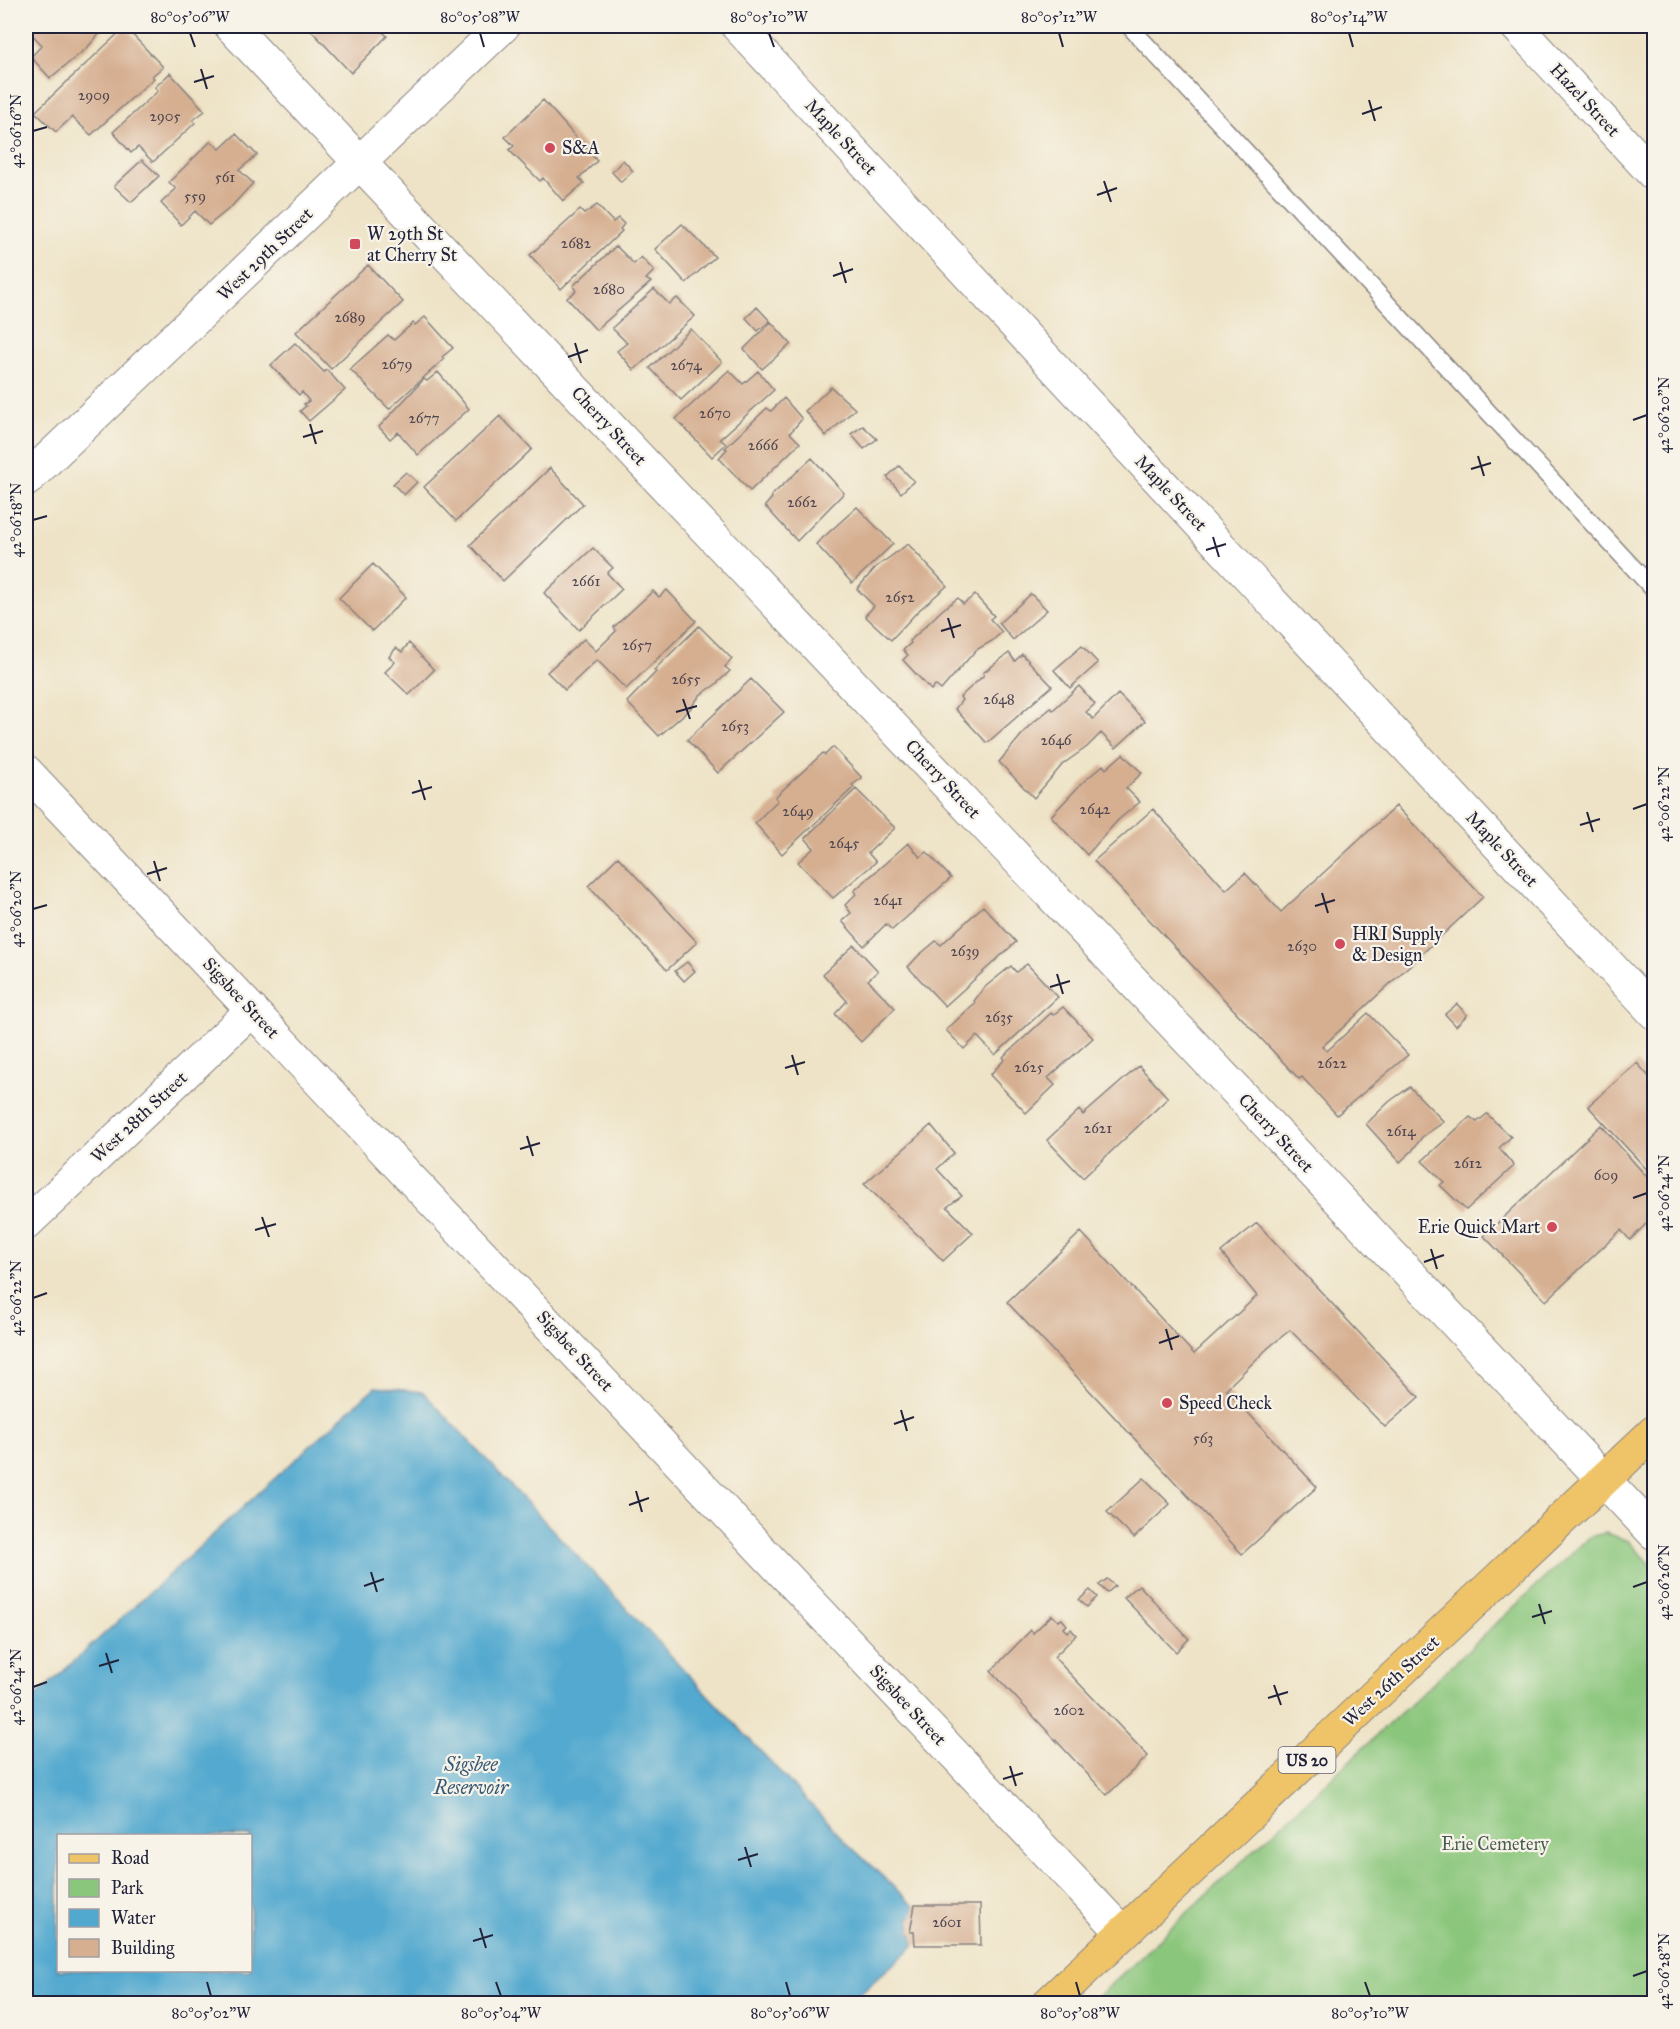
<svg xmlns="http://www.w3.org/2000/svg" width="1680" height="2029" font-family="'IM FELL Great Primer',serif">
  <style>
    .green { fill: #8ac67b; stroke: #56745b; stroke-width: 1.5 }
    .water { fill: #52a9cf; stroke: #3a6685; stroke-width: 1.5; fill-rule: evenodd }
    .building { fill: #d6af91 }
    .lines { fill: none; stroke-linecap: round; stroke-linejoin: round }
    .service-casing { stroke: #888280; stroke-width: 19 }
    .minor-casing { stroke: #888280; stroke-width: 34 }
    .tertiary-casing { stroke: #888280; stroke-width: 35 }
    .primary-casing { stroke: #888280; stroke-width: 35 }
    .service { stroke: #fff; stroke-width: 16 }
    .minor { stroke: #fff; stroke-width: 32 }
    .tertiary { stroke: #fff; stroke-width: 33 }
    .primary { stroke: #efc469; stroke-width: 33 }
    .ticks { fill: none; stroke: #22223b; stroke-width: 2 }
    .poi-dot { fill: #d1495b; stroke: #f7f3e8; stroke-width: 2 }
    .labels { text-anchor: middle; stroke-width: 4.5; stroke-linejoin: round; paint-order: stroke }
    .number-label { font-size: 15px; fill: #4f4550 }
    .shield { fill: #f7f3e8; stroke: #62616f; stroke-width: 1.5 }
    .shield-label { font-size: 16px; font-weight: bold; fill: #22223b }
    .street-label { font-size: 18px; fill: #22223b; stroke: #f7f3e8 }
    .poi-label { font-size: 18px; fill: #22223b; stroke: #f7f3e8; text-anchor: start }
    .park-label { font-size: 18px; fill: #465b51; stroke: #f7f3e8 }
    .water-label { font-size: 20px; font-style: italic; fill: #355876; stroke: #f7f3e8 }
    .neatline { fill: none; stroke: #22223b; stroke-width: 2 }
    .ticks-label { font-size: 15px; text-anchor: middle; fill: #22223b }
  </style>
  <rect width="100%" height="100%" fill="#f7f3e8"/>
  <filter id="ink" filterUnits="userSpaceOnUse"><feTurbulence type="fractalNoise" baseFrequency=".0167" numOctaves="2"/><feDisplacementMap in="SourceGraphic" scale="12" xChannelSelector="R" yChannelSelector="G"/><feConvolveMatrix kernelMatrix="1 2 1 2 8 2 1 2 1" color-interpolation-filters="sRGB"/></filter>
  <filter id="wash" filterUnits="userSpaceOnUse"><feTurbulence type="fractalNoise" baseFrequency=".008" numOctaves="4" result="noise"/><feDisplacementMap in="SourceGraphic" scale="24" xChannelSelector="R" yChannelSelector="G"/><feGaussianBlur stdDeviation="1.35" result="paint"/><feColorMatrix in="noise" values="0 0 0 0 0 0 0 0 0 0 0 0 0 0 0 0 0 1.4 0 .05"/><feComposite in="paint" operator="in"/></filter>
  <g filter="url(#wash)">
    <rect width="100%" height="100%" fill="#eee3c6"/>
    <path class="green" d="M1606,1533L1629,1541L1654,1569V2003H1091L1579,1546L1593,1536Z"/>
    <path class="water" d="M375,1387L423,1392L846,1842L914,1906V1916L910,1917V1932L913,1933L914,1946L849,2003L26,2004V1705ZM58,1836H250V1970H58Z"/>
    <g id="blocks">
      <path class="building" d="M34,26H106L87,48L50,78L31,57L42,45L28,30Z
        M307,26H377L387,36L351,73Z
        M125,27L163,67L152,76L154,78L91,135L72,117L56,132L35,112Z
        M170,73L205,111L193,120L195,123L153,162L138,147L131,153L113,132L158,91L155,87Z
        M543,100L597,161L579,178L584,183L563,201L543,178L540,181L509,150L514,146L505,137Z
        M236,134L257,155L239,170L253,183L231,207L209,225L195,211L181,225L161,203L176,189L169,182L211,141L220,149Z
        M142,160L159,176L131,202L114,186Z
        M623,160L633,171L621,182L612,172Z
        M597,205L613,222L618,218L624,224L620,229L622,231L561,289L530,255L580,210L584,214Z
        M682,224L715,257L686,283L655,249Z
        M616,246L634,264L641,257L654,271L646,279L651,282L596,330L567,298L576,291L573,286Z
        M368,265L403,302L331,369L296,332Z
        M654,289L669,304L677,298L695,316L634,370L617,351L627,343L612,328Z
        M757,307L770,321L758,331L746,318Z
        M425,317L453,348L442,357L444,359L389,409L350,369L388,335L394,340L413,323L415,325Z
        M771,322L791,344L762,369L744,349Z
        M691,329L722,362L681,400L650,368Z
        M295,343L324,372L327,370L345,390L309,421L300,411L306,406L304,404L309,401L302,392L299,395L271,365Z
        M729,370L743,384L758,371L774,390L720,439L726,444L712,457L676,419Z
        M438,372L469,409L418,455L398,432L390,439L379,427L424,379L427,381Z
        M831,387L855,409L826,436L805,411Z
        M784,398L802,419L790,433L800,443L750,491L719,458L727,449L725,448L767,408L771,411Z
        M500,416L532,449L456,521L424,487Z
        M863,426L877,439L864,449L851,434Z
        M812,458L844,493L797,541L765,506L772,498L771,496Z
        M899,466L914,481L901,493L887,477Z
        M550,468L583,504L503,581L470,545Z
        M406,472L417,482L404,495L393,484Z
        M857,507L893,544L852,583L816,544Z
        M908,544L947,586L918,611L891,640L865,616L874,606L857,589L876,567Z
        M593,548L613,568L607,573L622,589L579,630L544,593Z
        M373,564L406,597L372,631L339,598Z
        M667,590L696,621L626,689L597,660L565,690L547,672L584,639L596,651L616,631L614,627L653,591L659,597Z
        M1031,594L1047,610L1013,640L999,623Z
        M975,595L994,616L990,619L1002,632L992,641L976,650L941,690L935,685L931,690L903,660L908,655L903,650L911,643L910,641L942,610L958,598L963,604Z
        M699,626L732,659L725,667L730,671L715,685L700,695L690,709L659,736L627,702L656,672L654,670Z
        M409,643L434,670L409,695L385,672L395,662L389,657L396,648L402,652Z
        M1082,646L1098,663L1070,688L1054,670Z
        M1009,653L1015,661L1022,654L1052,686L987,743L955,709L962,700L960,697L984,675L983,673Z
        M751,679L784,712L718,773L687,740Z
        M1079,686L1095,704L1086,712L1093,719L1118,694L1145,721L1116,748L1101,733L1087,747L1063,764L1034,798L999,762L1029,726L1051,708L1053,710Z
        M833,747L862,778L852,785L854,787L782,854L755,823L778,800L775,797L823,753L825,755Z
        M1123,754L1142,773L1126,788L1140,802L1118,820L1087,855L1051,816L1082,783L1103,765L1106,769Z
        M856,789L895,828L868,853L876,862L833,898L798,862L814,848L805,838Z
        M1396,806L1483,897L1322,1047L1327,1051L1368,1013L1408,1055L1337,1115L1302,1077L1299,1079L1094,861L1153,809L1226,890L1245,873L1281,912Z
        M908,843L920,857L927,852L951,878L892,930L886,924L864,946L842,921L851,913L845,905L856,894L854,891Z
        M618,857L697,942L667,970L588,886Z
        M983,906L1016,942L945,1006L908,967L918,956L936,941L941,945Z
        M854,945L878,971L868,980L895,1008L861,1042L835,1014L847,1001L823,974Z
        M687,962L695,971L684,981L675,971Z
        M1027,964L1058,997L995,1055L977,1036L964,1049L946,1030L975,1003L974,1001L985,987L1011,966L1016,972Z
        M1457,1004L1467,1015L1456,1026L1445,1014Z
        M1063,1007L1093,1038L1048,1078L1055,1085L1026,1113L990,1075L1005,1059L1003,1057L1051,1013L1053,1015Z
        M1637,1063L1654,1082V1177L1588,1106Z
        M1139,1066L1168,1098L1083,1178L1047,1140L1079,1110L1083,1115Z
        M1410,1087L1444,1122L1422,1137L1412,1151L1400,1162L1366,1124L1390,1101Z
        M1487,1114L1511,1137L1499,1148L1514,1166L1466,1210L1440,1185L1444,1182L1422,1161L1470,1117L1477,1122Z
        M931,1125L954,1153L937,1169L962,1196L947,1207L973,1233L943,1261L920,1237L864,1184Z
        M1601,1125L1654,1185V1216L1630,1240L1621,1230L1546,1301L1484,1236Z
        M1257,1223L1419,1397L1385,1427L1290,1330L1268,1348L1226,1389L1317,1487L1242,1554L1007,1302L1081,1232L1194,1354L1257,1296L1221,1252Z
        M1144,1478L1170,1504L1134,1538L1107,1512Z
        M1107,1579L1115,1586L1107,1593L1099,1585Z
        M1139,1585L1189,1639L1176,1652L1124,1598Z
        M1090,1590L1097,1597L1087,1607L1079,1600Z
        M1052,1615L1058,1621L1062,1619L1067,1625L1063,1628L1067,1632L1071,1629L1076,1635L1054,1657L1148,1756L1107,1795L991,1671L1031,1630L1033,1633Z
        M915,1905H980L981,1945H915L914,1932H910Z"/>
    </g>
  </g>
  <g filter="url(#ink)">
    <use href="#blocks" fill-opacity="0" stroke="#888280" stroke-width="1.5"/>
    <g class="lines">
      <g class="service-casing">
        <path id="service" d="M1129,26L1654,590"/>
      </g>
      <g class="minor-casing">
        <path id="minor" d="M737,26L1654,1013
          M1516,26L1654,175
          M26,771L1123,1933
          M26,1224L252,1010"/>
      </g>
      <g class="tertiary-casing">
        <path id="tertiary" d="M231,26L1654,1533
          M26,480C185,329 344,177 503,26"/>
      </g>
      <g class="primary-casing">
        <path id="primary" d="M1048,2004L1654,1432"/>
      </g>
      <use href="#service" class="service"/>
      <use href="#minor" class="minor"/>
      <use href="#tertiary" class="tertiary"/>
      <use href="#primary" class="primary"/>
    </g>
  </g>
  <path class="ticks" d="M190,33L195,47M480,33L484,47M769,33L774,47M1059,33L1063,47M1349,33L1353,47M201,69L207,89M194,82L214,76M1369,100L1375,121M1362,114L1382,107M33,131L47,127M1104,181L1111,202M1097,195L1117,188M840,262L846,283M833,276L853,269M575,343L581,363M568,357L588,350M1633,420L1647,415M310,424L316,444M303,437L323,431M1478,456L1484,476M1471,469L1491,463M33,520L47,516M1213,537L1219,557M1206,550L1226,544M948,618L954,638M941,631L961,625M683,699L690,719M676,712L697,706M419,780L425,800M412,793L432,787M1633,809L1647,804M1587,812L1593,832M1580,825L1600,819M154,861L160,881M147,874L167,868M1322,893L1328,913M1315,906L1335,900M33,909L47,905M1057,974L1063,994M1050,987L1070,981M792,1055L798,1075M785,1068L805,1062M527,1136L533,1156M520,1149L540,1143M1633,1198L1647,1193M262,1217L269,1237M255,1230L276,1224M1431,1249L1437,1269M1424,1262L1444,1255M33,1298L47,1293M1166,1329L1172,1350M1159,1343L1179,1336M901,1410L907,1431M894,1424L914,1417M636,1491L642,1512M629,1505L649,1498M371,1572L377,1592M364,1586L384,1579M1633,1587L1647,1582M1539,1604L1545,1624M1532,1617L1552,1611M106,1653L112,1673M99,1666L119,1660M1274,1685L1281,1705M33,1687L47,1682M1268,1698L1288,1692M1010,1766L1016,1786M1003,1779L1023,1773M745,1847L751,1867M738,1860L758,1854M480,1928L486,1948M473,1941L493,1935M1633,1976L1647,1971M207,1982L211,1996M496,1982L501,1996M786,1982L790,1996M1076,1982L1080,1996M1365,1982L1370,1996"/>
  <g class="poi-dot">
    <circle cx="550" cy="148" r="6"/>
    <rect x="349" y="238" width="12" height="12" rx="3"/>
    <circle cx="1340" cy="944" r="6"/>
    <circle cx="1552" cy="1227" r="6"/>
    <circle cx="1167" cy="1403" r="6"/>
  </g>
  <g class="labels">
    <g class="number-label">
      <text x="94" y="100">2909</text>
      <text x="165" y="121">2905</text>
      <text x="225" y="182">561</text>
      <text x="195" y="201">559</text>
      <text x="576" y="248">2682</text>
      <text x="609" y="294">2680</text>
      <text x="350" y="322">2689</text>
      <text x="397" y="369">2679</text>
      <text x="686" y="370">2674</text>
      <text x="715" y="418">2670</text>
      <text x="424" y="423">2677</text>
      <text x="763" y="450">2666</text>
      <text x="802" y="507">2662</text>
      <text x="586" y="586">2661</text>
      <text x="900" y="602">2652</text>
      <text x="637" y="650">2657</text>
      <text x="686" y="684">2655</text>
      <text x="999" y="704">2648</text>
      <text x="735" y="731">2653</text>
      <text x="1056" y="745">2646</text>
      <text x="1095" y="814">2642</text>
      <text x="798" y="816">2649</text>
      <text x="844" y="848">2645</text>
      <text x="888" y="905">2641</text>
      <text x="1302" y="951">2630</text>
      <text x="965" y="956">2639</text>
      <text x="999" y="1022">2635</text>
      <text x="1332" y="1068">2622</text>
      <text x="1029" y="1072">2625</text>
      <text x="1098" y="1133">2621</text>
      <text x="1401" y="1136">2614</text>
      <text x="1468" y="1168">2612</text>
      <text x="1606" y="1180">609</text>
      <text x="1203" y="1443">563</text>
      <text x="1069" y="1715">2602</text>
      <text x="947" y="1927">2601</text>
    </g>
    <rect class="shield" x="1278.5" y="1747" width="57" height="26" rx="4.5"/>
    <g class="shield-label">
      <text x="1307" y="1766">US 20</text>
    </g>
    <g class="street-label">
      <text transform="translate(1585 100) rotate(47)" y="6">Hazel Street</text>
      <text transform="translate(841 137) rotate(47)" y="6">Maple Street</text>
      <text transform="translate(265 254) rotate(-44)" y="6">West 29th Street</text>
      <text transform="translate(609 426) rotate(47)" y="6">Cherry Street</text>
      <text transform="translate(1171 493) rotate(47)" y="6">Maple Street</text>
      <text transform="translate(943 779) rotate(47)" y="6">Cherry Street</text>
      <text transform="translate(1502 849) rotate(47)" y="6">Maple Street</text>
      <text transform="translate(241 998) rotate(47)" y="6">Sigsbee Street</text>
      <text transform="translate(139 1117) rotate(-43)" y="6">West 28th Street</text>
      <text transform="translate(1276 1133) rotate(47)" y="6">Cherry Street</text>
      <text transform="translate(575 1351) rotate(47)" y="6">Sigsbee Street</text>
      <text transform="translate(1391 1681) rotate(-43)" y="6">West 26th Street</text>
      <text transform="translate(908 1705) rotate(47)" y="6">Sigsbee Street</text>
    </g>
    <g class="poi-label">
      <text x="562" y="154">S&amp;A</text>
      <text x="367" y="240">W 29th St<tspan x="367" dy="21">at Cherry St</tspan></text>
      <text x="1352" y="940">HRI Supply<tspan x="1352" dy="21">&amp; Design</tspan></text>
      <text x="1540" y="1233" text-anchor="end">Erie Quick Mart</text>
      <text x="1179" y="1409">Speed Check</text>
    </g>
    <g class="park-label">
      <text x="1495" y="1850">Erie Cemetery</text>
    </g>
    <g class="water-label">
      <text x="471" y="1771">Sigsbee<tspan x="471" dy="23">Reservoir</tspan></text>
    </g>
  </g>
  <rect width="1680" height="2029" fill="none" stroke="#f7f3e8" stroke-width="66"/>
  <rect x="57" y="1834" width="195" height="138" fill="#f7f3e8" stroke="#a29fa3" stroke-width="1.5"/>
  <rect x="69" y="1854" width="30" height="9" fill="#efc469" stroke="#a29fa3" stroke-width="1.5"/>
  <text x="111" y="1864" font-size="18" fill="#22223b">Road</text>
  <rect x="69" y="1879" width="30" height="18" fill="#8ac67b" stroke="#a29fa3" stroke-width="1.5"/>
  <text x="111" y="1894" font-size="18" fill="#22223b">Park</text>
  <rect x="69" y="1909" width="30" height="18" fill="#52a9cf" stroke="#a29fa3" stroke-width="1.5"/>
  <text x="111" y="1924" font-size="18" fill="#22223b">Water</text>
  <rect x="69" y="1939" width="30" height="18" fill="#d6af91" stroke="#a29fa3" stroke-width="1.5"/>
  <text x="111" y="1954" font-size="18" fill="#22223b">Building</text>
  <rect x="33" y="33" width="1614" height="1963" class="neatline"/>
  <g class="ticks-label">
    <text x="190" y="22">80°05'06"W</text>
    <text x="480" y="22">80°05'08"W</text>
    <text x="769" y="22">80°05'10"W</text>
    <text x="1059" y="22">80°05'12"W</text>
    <text x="1349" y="22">80°05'14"W</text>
    <text transform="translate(16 131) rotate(-90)" y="5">42°06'16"N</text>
    <text transform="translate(1664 415) rotate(-90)" y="5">42°06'20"N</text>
    <text transform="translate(16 520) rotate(-90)" y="5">42°06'18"N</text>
    <text transform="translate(1664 804) rotate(-90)" y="5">42°06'22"N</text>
    <text transform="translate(16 909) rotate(-90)" y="5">42°06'20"N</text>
    <text transform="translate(1664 1193) rotate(-90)" y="5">42°06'24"N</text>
    <text transform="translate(16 1298) rotate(-90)" y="5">42°06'22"N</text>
    <text transform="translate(1664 1582) rotate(-90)" y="5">42°06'26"N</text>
    <text transform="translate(16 1687) rotate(-90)" y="5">42°06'24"N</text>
    <text transform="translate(1664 1971) rotate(-90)" y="5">42°06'28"N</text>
    <text x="211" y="2018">80°05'02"W</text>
    <text x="501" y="2018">80°05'04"W</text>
    <text x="790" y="2018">80°05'06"W</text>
    <text x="1080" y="2018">80°05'08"W</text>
    <text x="1370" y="2018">80°05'10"W</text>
  </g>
</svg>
